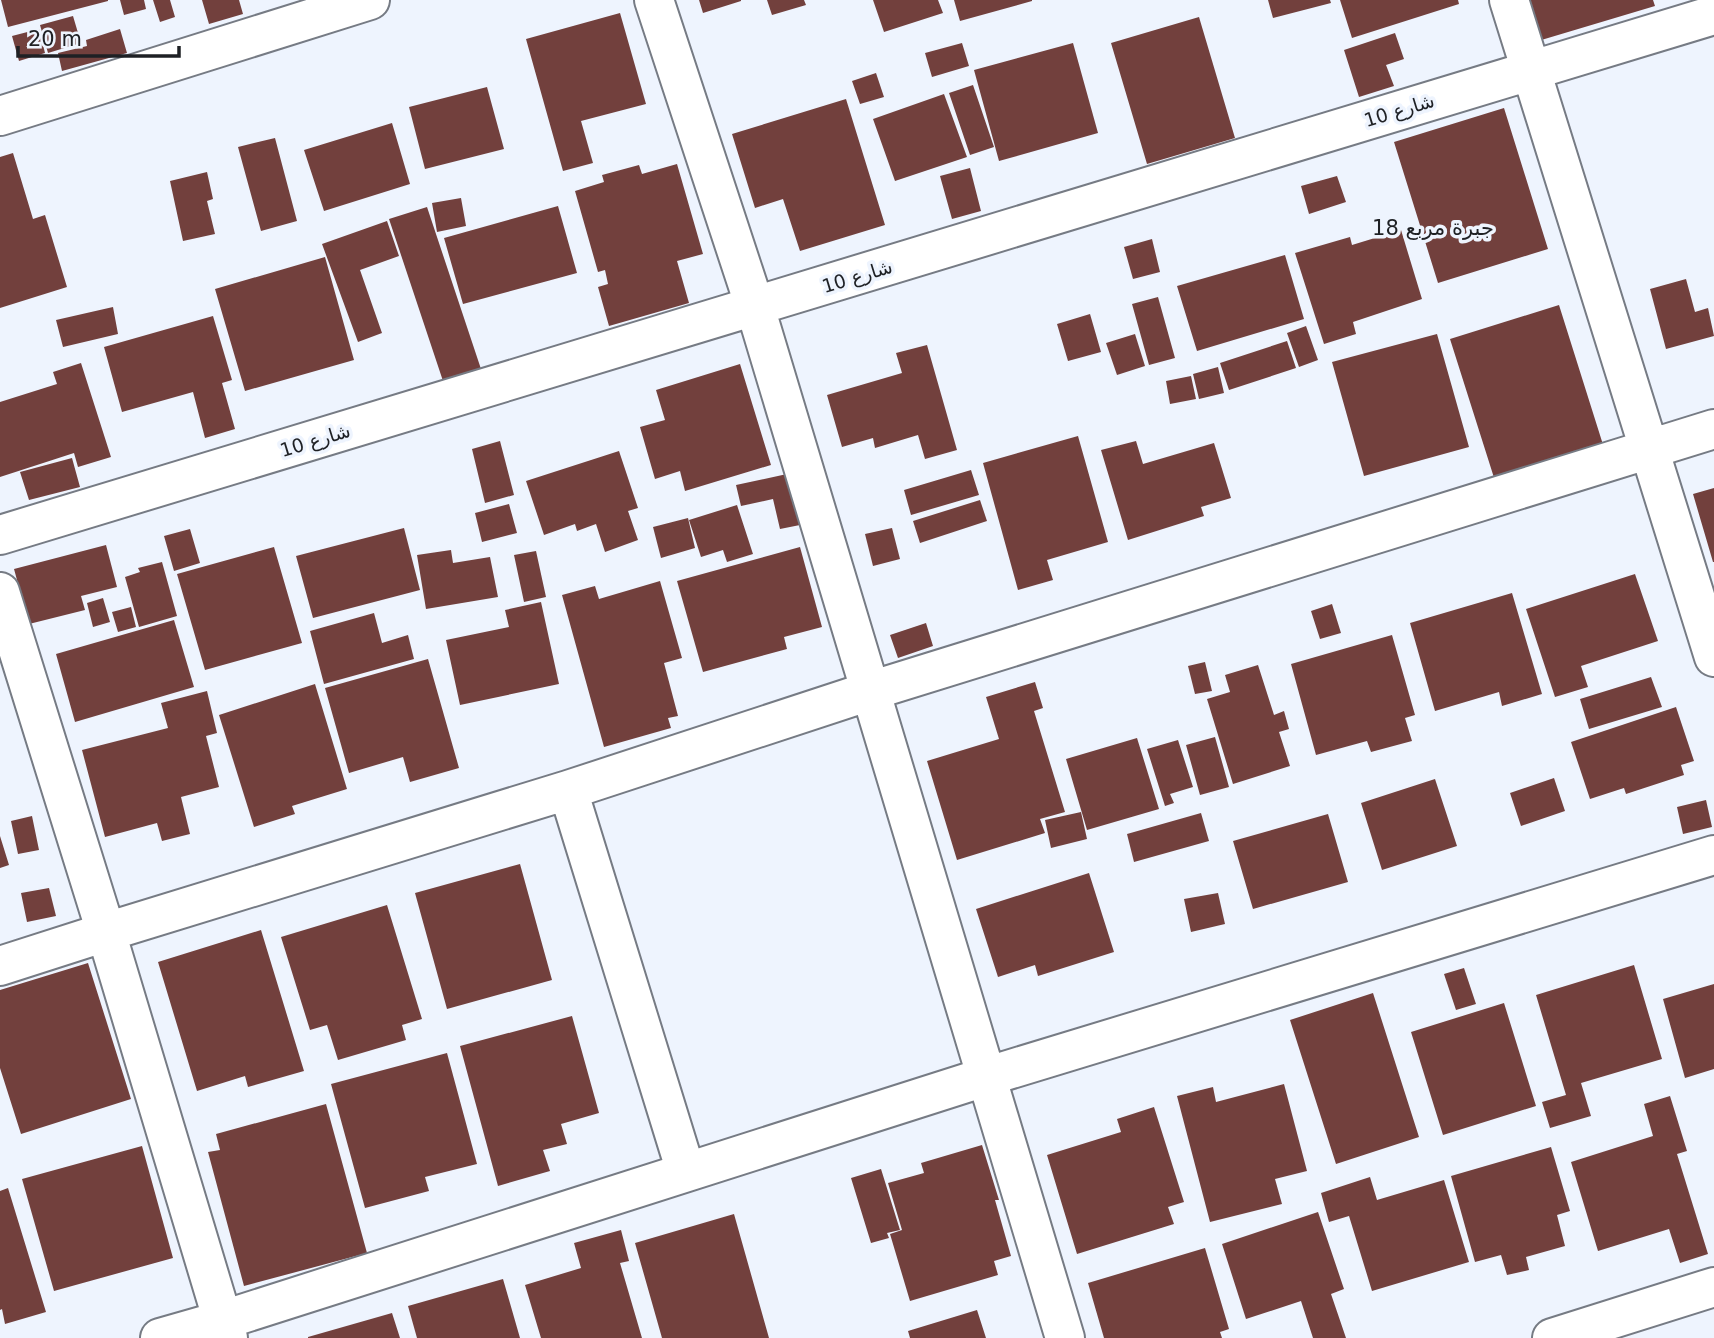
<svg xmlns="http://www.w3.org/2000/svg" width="1714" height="1338" font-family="'DejaVu Sans',Cairo,sans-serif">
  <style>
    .building { fill: #72403d }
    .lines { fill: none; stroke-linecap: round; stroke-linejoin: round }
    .minor-casing { stroke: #767b84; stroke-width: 42 }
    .minor { stroke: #fff; stroke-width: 38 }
    .labels { text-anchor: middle; stroke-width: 7; stroke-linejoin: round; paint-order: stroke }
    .street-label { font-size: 19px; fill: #1e2024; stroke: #eef4fe }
    .neighbourhood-label { font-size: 21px; fill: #1e2024; stroke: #eef4fe }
  </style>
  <rect width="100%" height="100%" fill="#eef4fe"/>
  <path class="building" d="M1,0H108V1L8,27Z
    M120,0H144L146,9L124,15Z
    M153,0H170L175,17L160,22Z
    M202,0H239L243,14L209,24Z
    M699,0H741V1L703,13Z
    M767,0H804L806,5L772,15Z
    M873,0H938L943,13L884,32Z
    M954,0H1032V1L960,21Z
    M1268,0H1330L1331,3L1273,18Z
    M1340,0H1458L1459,4L1352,38Z
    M1526,0H1653L1655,6L1538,41Z
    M620,13L646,104L581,121L593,163L563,171L526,39Z
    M73,16L81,43L48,53L40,25Z
    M1199,17L1235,138L1147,164L1111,43Z
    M39,29L45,53L19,61L12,36Z
    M120,29L127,53L62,71L58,53L87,46L86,40Z
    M1395,33L1404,59L1386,65L1394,86L1359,97L1344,50Z
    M962,43L969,66L932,77L925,53Z
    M1073,43L1098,133L999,161L974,70Z
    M876,73L884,97L860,104L852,81Z
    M973,85L994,147L970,155L949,93Z
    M487,87L504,149L425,169L409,107Z
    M944,94L967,157L895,181L873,119Z
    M846,99L885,225L800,251L783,199L755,208L732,134Z
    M1504,108L1548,249L1438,283L1394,142Z
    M392,123L410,184L324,211L304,150Z
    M275,138L297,221L261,231L238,147Z
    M13,153L33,219L45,215L67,287L0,308V157Z
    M677,164L703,254L677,261L689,303L609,326L598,287L608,284L605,270L598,272L575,191L604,182L602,175L639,165L642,174Z
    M970,168L981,211L952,219L940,176Z
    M207,172L213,199L207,201L215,234L183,241L170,181Z
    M1337,176L1346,202L1309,214L1301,186Z
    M461,198L466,226L437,232L432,203Z
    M558,206L577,273L463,304L444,238Z
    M427,207L481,369L443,381L389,219Z
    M387,221L399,256L360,270L382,333L358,342L322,244Z
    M1401,230L1422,299L1353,322L1356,334L1324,344L1295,253L1350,237L1352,245Z
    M1152,239L1160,272L1133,279L1124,247Z
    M1285,255L1304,319L1197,351L1177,286Z
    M325,257L354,360L245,391L215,289Z
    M1686,279L1695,312L1708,308L1714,336L1666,349L1650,289Z
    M1158,297L1175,358L1149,365L1132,304Z
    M1559,305L1605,451L1496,484L1450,339Z
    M113,307L118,334L63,347L56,320Z
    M1090,314L1101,352L1068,361L1057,324Z
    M213,316L232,380L222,383L235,429L205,438L193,392L122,412L104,347Z
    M1306,326L1318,360L1299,367L1287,333Z
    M1135,334L1145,366L1117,375L1106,343Z
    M1437,334L1469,447L1364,476L1332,362Z
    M1287,341L1296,368L1229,390L1220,363Z
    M927,345L957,450L925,459L918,435L875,448L873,438L842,447L827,395L902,373L896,353Z
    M81,363L111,457L78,467L74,453L0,477V402L57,384L53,372Z
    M740,364L771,465L685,491L680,471L655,479L640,427L665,420L656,390Z
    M1218,367L1224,393L1199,399L1193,374Z
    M1191,376L1196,399L1170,404L1166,381Z
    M1078,436L1108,542L1047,560L1053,580L1018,590L983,463Z
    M500,441L514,495L485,503L472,449Z
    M1136,441L1143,464L1214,443L1231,498L1201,507L1204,516L1128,540L1101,450Z
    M619,451L638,508L628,511L638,540L605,552L596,524L577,531L575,524L544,535L526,481Z
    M72,458L80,487L29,500L20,472Z
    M971,470L979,495L911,515L904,490Z
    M787,474L800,525L780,529L773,499L741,506L736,485Z
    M1714,488V562H1713L1693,494Z
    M980,500L987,521L920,543L913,521Z
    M509,504L517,533L482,542L475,513Z
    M737,505L753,554L727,562L723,550L701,557L689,520Z
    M688,518L695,548L661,558L653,527Z
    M404,528L420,590L313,618L296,556Z
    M892,528L900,559L873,566L865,534Z
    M190,529L200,563L174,571L164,536Z
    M106,545L117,587L81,596L85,610L29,624L14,569Z
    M274,547L302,643L205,670L177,574Z
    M800,547L822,627L784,637L787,649L703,672L677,581Z
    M451,550L453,563L490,557L498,597L426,609L417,555Z
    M536,551L546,597L524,602L514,555Z
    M162,562L177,616L139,627L125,577L140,572L138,568Z
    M1635,574L1658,641L1581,666L1588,687L1555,697L1526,609Z
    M660,581L682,658L664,663L678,716L668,718L671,728L604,747L562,595L595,586L599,599Z
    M1512,593L1542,694L1502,706L1499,692L1435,711L1410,623Z
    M103,598L110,622L93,627L87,603Z
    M541,602L559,684L460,705L446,640L509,627L505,610Z
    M1332,604L1341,633L1320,639L1311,611Z
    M131,607L136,627L118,632L112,612Z
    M374,613L382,643L408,635L414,659L324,684L310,631Z
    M174,620L194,687L75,722L56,654Z
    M926,623L933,646L898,658L890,635Z
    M1392,635L1415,715L1405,718L1412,741L1371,752L1367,741L1316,755L1291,664Z
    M428,659L459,768L410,782L403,757L349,773L325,688Z
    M1205,662L1212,691L1195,694L1188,666Z
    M1258,665L1274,715L1284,711L1289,729L1279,732L1290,766L1233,784L1207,699L1230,692L1225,675Z
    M1651,677L1662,707L1589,729L1580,699Z
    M1035,682L1043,708L1034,711L1065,812L1040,819L1045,833L957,860L927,761L999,739L986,697Z
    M315,684L347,789L292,806L295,814L254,827L219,715Z
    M207,691L217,733L206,736L219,787L181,797L190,834L162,841L157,823L105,837L82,750L168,728L161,703Z
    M1676,707L1694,761L1681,765L1684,775L1626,794L1624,788L1590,799L1571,742Z
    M1215,737L1229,787L1200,795L1186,745Z
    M1137,738L1159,809L1087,830L1066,759Z
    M1178,740L1193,787L1170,794L1174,803L1165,806L1147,749Z
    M1554,778L1565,811L1521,826L1510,793Z
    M1435,779L1457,846L1382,870L1361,803Z
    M1706,800L1712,827L1683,834L1677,807Z
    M1081,812L1087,839L1051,848L1045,820Z
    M1201,813L1209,841L1134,862L1127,834Z
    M1328,814L1348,882L1253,909L1233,841Z
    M32,816L39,850L18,854L11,821Z
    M0,836L9,865L0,868Z
    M520,864L552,980L447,1009L415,893Z
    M1089,873L1114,952L1038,976L1035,965L998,977L976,909Z
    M49,888L56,916L27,922L21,893Z
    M1218,893L1225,924L1191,932L1184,899Z
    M387,905L422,1019L402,1025L406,1040L338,1060L327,1025L310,1030L281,937Z
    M261,930L304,1071L248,1087L245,1076L197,1091L158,962Z
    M88,963L131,1099L21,1134L0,1068V990Z
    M1634,965L1662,1059L1581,1083L1591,1116L1550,1128L1542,1102L1566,1095L1536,995Z
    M1464,968L1476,1004L1456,1010L1444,974Z
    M1714,984V1069L1685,1078L1663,999Z
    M1373,993L1419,1137L1336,1164L1290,1020Z
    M1504,1003L1536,1106L1443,1135L1411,1032Z
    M572,1016L599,1113L561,1124L567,1144L543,1150L550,1171L498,1186L460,1046Z
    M447,1053L477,1164L425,1177L429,1191L365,1208L331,1084Z
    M1284,1084L1307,1171L1275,1179L1282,1204L1210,1222L1177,1096L1213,1087L1216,1102Z
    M1670,1096L1687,1151L1677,1154L1708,1254L1680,1263L1669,1229L1598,1251L1571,1162L1653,1136L1644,1104Z
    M326,1104L367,1253L244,1286L208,1152L220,1150L216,1134Z
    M1154,1107L1184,1202L1168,1207L1174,1224L1077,1254L1047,1155L1121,1132L1117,1119Z
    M982,1145L999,1200H995L1011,1256L994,1261L998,1275L910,1301L890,1234L902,1230L888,1183L924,1173L921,1163Z
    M142,1146L173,1258L54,1291L22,1179Z
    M1551,1147L1570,1211L1557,1215L1565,1246L1526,1257L1529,1270L1507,1275L1501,1255L1475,1262L1451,1176Z
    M881,1169L900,1230L887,1233L889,1238L871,1243L851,1178Z
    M1370,1177L1377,1200L1444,1180L1469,1262L1372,1291L1349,1216L1329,1222L1321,1193Z
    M8,1188L46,1312L5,1324L2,1309L0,1310V1191Z
    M1318,1212L1344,1289L1331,1294L1346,1338H1313L1301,1301L1246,1319L1222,1244Z
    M734,1214L769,1338H662L635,1243Z
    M621,1230L629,1261L620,1263L642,1338H541L525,1285L581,1268L574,1243Z
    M1205,1248L1229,1329L1220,1332L1222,1338H1104L1088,1283Z
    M503,1279L520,1338H417L408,1306Z
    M977,1310L986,1338H910L908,1331Z
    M392,1313L400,1338H308V1337Z"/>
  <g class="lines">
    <g class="minor-casing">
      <path id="minor" d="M654,0L755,307L1065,1338
        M1509,0L1714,657
        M0,116L370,0
        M0,535L1714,15
        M0,592L106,932L228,1338
        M568,790L686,1172
        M0,966L106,932L568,790L870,691L1714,429
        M160,1338L223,1320L985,1077L1714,855
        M1552,1338L1714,1287"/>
    </g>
    <use href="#minor" class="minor"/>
  </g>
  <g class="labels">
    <g class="street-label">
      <text transform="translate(1399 110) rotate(-17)" y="7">شارع 10</text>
      <text transform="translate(857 276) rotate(-17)" y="7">شارع 10</text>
      <text transform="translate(315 440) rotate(-17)" y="7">شارع 10</text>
    </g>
    <g class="neighbourhood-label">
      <text x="1433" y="235">جبرة مربع 18</text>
    </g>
  </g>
  <path d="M18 46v10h161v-10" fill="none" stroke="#1e2024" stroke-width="3.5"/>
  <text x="28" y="46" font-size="21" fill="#1e2024" stroke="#eef4fe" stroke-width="5" paint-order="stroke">20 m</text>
</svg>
